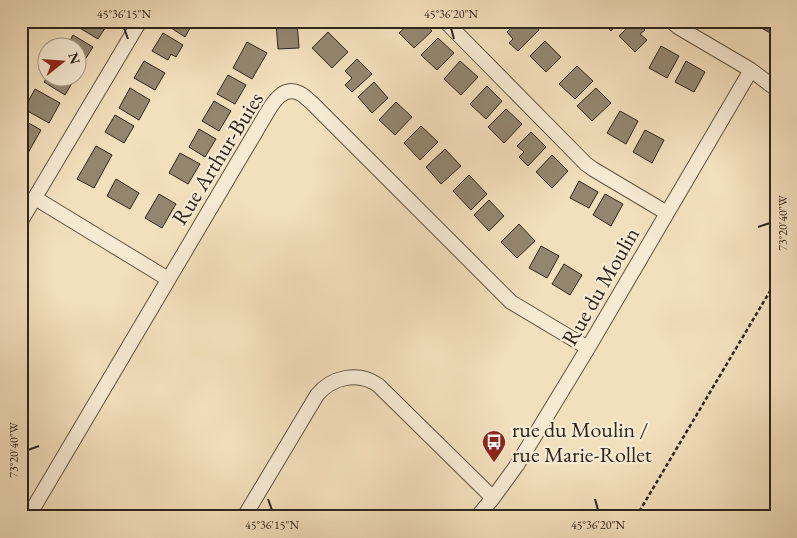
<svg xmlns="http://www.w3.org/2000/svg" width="797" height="538" font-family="'EB Garamond',serif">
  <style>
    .building { fill: #94866e; stroke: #2e251a }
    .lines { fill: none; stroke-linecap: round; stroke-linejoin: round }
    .minor-casing { stroke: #5f5442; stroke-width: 16 }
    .path { stroke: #2e251a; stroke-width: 2.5; stroke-dasharray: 4 2.5; stroke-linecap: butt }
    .minor { stroke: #f7ead3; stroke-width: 14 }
    .ticks { fill: none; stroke: #2e251a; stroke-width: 2 }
    .labels { text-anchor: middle; stroke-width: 4.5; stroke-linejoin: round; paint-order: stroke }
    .street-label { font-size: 22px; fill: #2e251a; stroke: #f7ead3 }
    .poi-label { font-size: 22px; fill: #2e251a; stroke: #f7ead3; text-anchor: start }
    .neatline { fill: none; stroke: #2e251a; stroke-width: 2 }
    .ticks-label { font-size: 12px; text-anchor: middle; fill: #2e251a }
  </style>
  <rect width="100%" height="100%" fill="#f2dfbc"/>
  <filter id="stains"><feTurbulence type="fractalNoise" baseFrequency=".004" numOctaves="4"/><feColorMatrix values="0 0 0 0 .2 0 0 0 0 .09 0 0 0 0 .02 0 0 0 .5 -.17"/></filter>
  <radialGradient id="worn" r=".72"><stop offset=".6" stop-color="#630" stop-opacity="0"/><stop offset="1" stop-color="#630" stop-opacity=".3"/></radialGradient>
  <path class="building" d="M75,21H108L109,22L98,39L73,24Z
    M171,21H194L185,37L168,26Z
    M412,21H422L432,31L414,48L399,33Z
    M518,21H530L539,30L518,51L509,43L513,39L507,32Z
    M601,21H620L611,31Z
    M634,21H636L645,30L640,34L647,40L635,52L619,36Z
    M767,21H776V36L763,29Z
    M297,22L299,48L278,49L276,23Z
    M328,32L348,52L332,68L312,48Z
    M163,33L183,45L176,57L171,54L168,60L152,51Z
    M73,35L93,47L86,58L81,55L78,61V48H66Z
    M438,38L454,53L437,70L421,55Z
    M545,41L561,57L546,72L530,56Z
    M247,42L267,53L252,79L233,68Z
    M661,46L679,56L667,78L649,68Z
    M357,59L372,74L352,92L345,85L352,78L345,71Z
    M144,61L165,73L155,90L134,78Z
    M460,61L478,77L461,95L444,79Z
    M686,61L705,72L694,92L675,82Z
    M577,66L593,81L575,99L559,84Z
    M228,75L246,85L235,104L217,94Z
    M48,76V78H75L65,95L44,82Z
    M374,82L388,98L372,113L358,97Z
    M487,86L502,101L486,119L470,104Z
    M130,88L150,100L139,120L119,108Z
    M596,88L611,103L592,121L577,106Z
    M35,89L60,103L49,123L24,109Z
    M214,101L231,111L219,131L202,121Z
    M396,102L412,117L395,135L379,120Z
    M506,109L522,124L504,143L488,127Z
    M620,111L638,121L626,144L607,133Z
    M115,115L134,126L124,143L105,132Z
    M25,121L41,130L28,153L21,149V127Z
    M421,126L438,142L420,160L404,143Z
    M199,129L216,139L205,157L189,147Z
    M645,130L664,140L652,163L633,152Z
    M531,132L546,147L528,166L519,157L524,152L517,146Z
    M96,146L112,155L94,188L77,179Z
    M445,149L461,166L441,184L426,167Z
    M180,153L200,164L188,184L169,173Z
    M552,155L568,171L552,188L536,172Z
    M469,175L487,194L471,210L453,191Z
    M116,179L139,193L130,209L107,196Z
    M579,181L598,192L589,208L570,198Z
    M159,194L176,204L162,228L145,218Z
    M605,194L623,204L611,226L593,215Z
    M489,200L504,216L489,231L474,215Z
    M519,224L535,241L517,258L501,242Z
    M541,246L559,256L547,278L529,268Z
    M564,264L582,275L570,295L552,284Z"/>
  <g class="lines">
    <g class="minor-casing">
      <path id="minor" d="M445,21L586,164L593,169L667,213
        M671,21L678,27L751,70L776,89
        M35,198L168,279
        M21,221L140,21
        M28,517L268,111C274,101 284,86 299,93C304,95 308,100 312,103L511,302L588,348
        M244,517L317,395C332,377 358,371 378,385L493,498
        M477,517L493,498L517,465L588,348L751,70"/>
    </g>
    <path class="path" d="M636,517L776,281"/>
    <use href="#minor" class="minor"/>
  </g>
  <path class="ticks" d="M124,28L128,39M451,28L454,39M758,227L770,223M28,450L39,446M268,499L272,510M595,499L598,510"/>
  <defs>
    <g id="bus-pin" transform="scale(1.25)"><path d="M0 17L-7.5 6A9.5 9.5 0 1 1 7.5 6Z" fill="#8f2418" stroke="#f7ead3"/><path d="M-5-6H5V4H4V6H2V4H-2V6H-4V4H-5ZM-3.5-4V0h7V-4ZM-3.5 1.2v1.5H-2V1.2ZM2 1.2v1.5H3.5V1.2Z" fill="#fff"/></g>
  </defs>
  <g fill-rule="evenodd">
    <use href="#bus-pin" x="494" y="442"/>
  </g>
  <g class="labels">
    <g class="street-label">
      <text transform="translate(217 158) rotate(-58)" y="8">Rue Arthur-Buies</text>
      <text transform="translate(600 286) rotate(-60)" y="8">Rue du Moulin</text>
    </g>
    <g class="poi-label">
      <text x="512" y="437">rue du Moulin /<tspan x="512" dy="25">rue Marie-Rollet</tspan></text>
    </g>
  </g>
  <rect width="797" height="538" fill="none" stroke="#f2dfbc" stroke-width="55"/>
  <g transform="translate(62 62) rotate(73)"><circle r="24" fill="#f7ead3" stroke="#a79b89"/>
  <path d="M0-4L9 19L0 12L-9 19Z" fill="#8f2418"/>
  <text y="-8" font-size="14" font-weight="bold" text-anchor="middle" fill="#2e251a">N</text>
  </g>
  <rect x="28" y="28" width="742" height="482" class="neatline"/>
  <g class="ticks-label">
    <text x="124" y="18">45°36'15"N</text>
    <text x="451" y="18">45°36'20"N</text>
    <text transform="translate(783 223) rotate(-90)" y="4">73°20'40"W</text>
    <text transform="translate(14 450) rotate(-90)" y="4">73°20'40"W</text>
    <text x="272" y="529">45°36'15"N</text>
    <text x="598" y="529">45°36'20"N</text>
  </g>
  <rect width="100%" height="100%" filter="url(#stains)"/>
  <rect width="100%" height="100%" fill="url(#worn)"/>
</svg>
